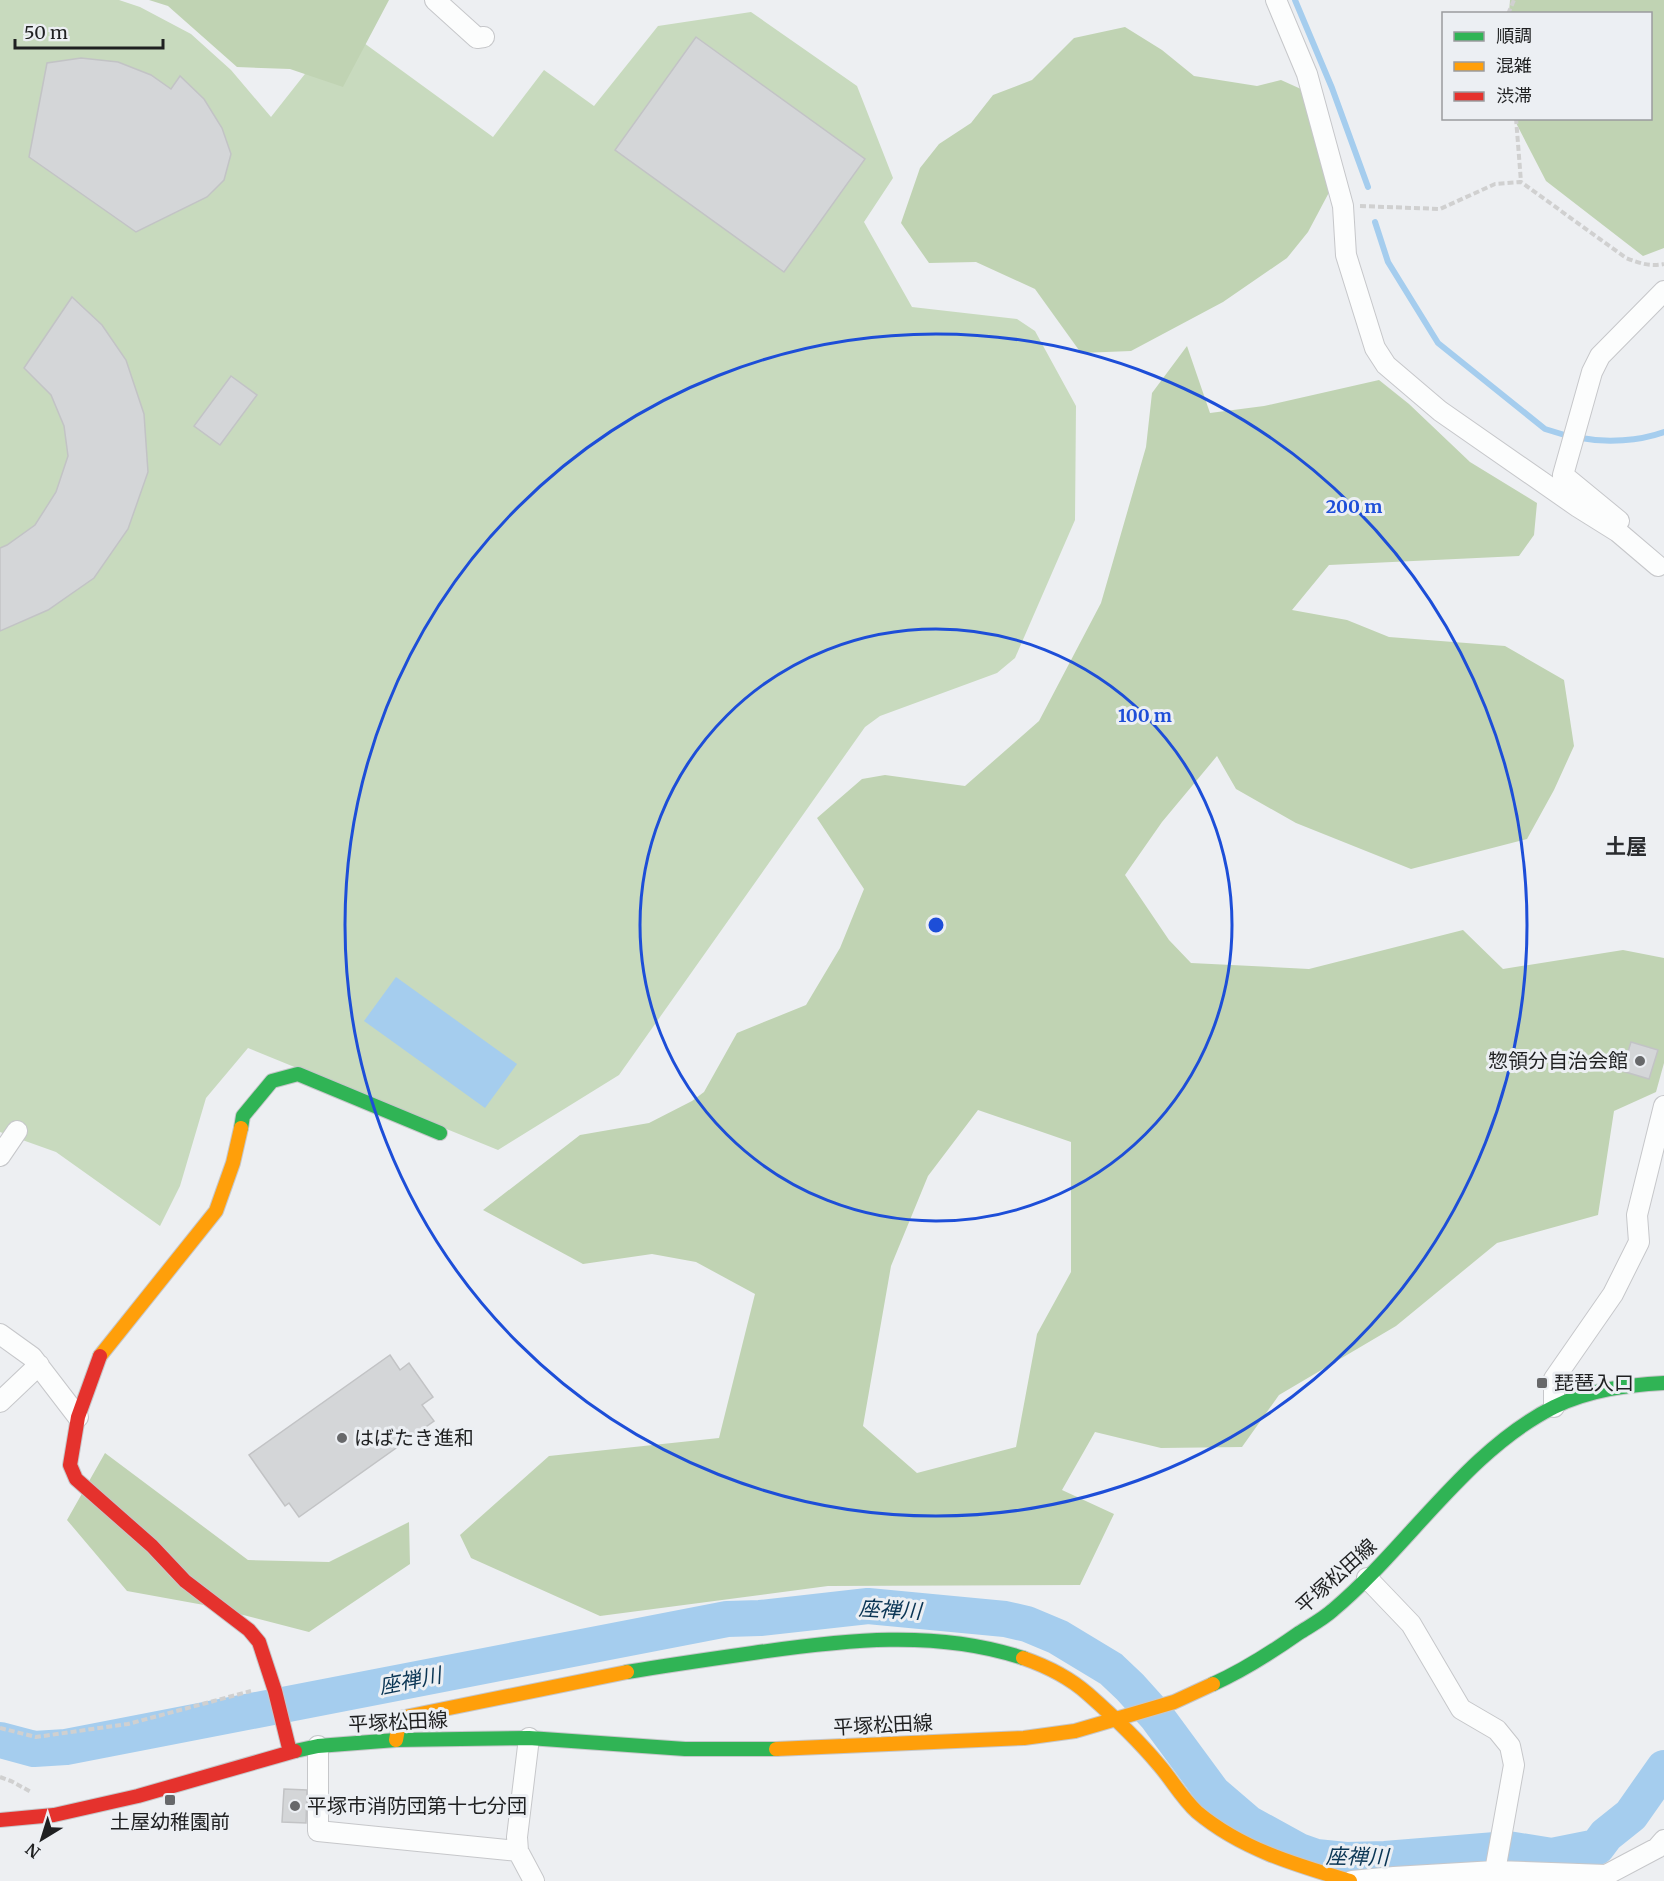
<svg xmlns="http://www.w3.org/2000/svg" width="1664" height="1881" font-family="Merriweather,'Noto Sans JP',serif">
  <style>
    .green { fill: #c8dabe }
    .forest { fill: #c0d3b3; fill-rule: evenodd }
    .water { fill: #a5cdee }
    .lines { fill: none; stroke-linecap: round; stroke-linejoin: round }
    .stream { stroke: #a5cdee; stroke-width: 6 }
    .river { stroke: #a5cdee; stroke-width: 36 }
    .building { fill: #d4d6d8; stroke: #c2c3c5; stroke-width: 1.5 }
    .street-casing { stroke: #c6c7ca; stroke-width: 22 }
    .fast-casing { stroke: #c6c7ca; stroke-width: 16 }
    .slow-casing { stroke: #c6c7ca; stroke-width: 16 }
    .jam-casing { stroke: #c6c7ca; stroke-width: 16 }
    .path { stroke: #d0d0d0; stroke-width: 4; stroke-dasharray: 6 3; stroke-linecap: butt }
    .street { stroke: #fcfdfd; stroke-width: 20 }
    .fast { stroke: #30b455; stroke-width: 14 }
    .slow { stroke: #ff9f0a; stroke-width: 14 }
    .jam { stroke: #e5322d; stroke-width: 14 }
    .ring { fill: none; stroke: #1d4ed8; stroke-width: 3 }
    .poi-dot { fill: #67686a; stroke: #eceff3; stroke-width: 2 }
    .labels { text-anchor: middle; stroke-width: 6; stroke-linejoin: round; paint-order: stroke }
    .poi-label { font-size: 20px; fill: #1f2021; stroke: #eceff3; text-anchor: start }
    .street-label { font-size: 20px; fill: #1f2021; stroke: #eceff3 }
    .neighbourhood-label { font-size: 21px; font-weight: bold; fill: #2a2c2f; stroke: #eceff3 }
    .water-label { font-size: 21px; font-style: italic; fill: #0a3554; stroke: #eceff3 }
    .centre { fill: #1d4ed8; stroke: #eceff3; stroke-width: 3 }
    .ring-label { font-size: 18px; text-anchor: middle; font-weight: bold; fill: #1d4ed8; stroke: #eceff3; stroke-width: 6; stroke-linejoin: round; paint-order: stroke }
  </style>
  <rect width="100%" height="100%" fill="#edeff2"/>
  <path class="green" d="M0,0H119L140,7L191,34L231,70L271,117L342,27L493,137L544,70L594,106L658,26L751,12L857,86L893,178L864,222L912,307L1017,319L1035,331L1076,406L1075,520L1015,658L997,673L880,716L865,727L619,1075L498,1150L248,1048L206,1098L180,1186L160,1226L56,1152L0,1132Z"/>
  <path class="forest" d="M149,0H389L343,87L290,69L237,67L168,6Z
    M1510,0H1664V248L1643,256L1546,181L1514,119L1650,118V14L1509,13Z
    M1125,27L1162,50L1194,76L1257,86L1281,80L1312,94L1334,183L1308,232L1287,258L1223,302L1131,351L1081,353L1035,289L976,262L929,263L901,223L920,168L939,144L971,123L993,95L1032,80L1074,38Z
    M1187,346L1210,413L1264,406L1379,380L1409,404L1470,462L1537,503L1534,535L1519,556L1329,565L1292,610L1347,620L1389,637L1505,646L1564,680L1574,746L1554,790L1527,839L1411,869L1296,823L1236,789L1217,756L1162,822L1125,875L1169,940L1191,963L1309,969L1463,930L1503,969L1623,950L1664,958V1063L1656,1092L1614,1111L1598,1215L1497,1243L1396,1326L1279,1395L1242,1447L1161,1448L1095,1432L1062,1490L1114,1514L1080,1585L828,1586L600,1616L471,1558L460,1535L549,1456L719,1438L755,1294L696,1262L652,1254L583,1264L483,1210L580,1135L649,1123L692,1101L704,1092L737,1033L806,1005L840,948L864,889L817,818L862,779L885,775L965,786L1039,721L1101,603L1146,447L1152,393ZM978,1110L1071,1142V1272L1037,1334L1016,1447L917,1473L863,1426L891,1266L928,1176Z
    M105,1453L248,1560L329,1562L409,1522L410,1564L309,1632L204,1605L127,1591L67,1520Z"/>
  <path class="water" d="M396,977L517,1064L485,1108L364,1021Z"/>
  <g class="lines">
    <path class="stream" d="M1295,0L1332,88L1368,187
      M1375,222L1388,262L1438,343L1545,429L1568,436
      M1581,438C1607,443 1639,441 1664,432"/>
    <path class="river" d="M0,1740L34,1749L66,1747L727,1619L760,1618L868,1606L1005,1619L1027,1624L1058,1637L1111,1669L1130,1687L1157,1717L1213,1793L1248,1823L1299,1851L1316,1857L1346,1860L1385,1859L1508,1849L1552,1856L1597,1847L1606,1835L1631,1815L1664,1768"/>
  </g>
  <path class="building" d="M696,37L865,159L784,272L615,150Z
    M81,58L118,62L151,75L171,89L180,76L204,99L222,128L231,154L224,180L207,197L136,232L29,157L47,63Z
    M72,297L102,325L126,360L144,414L148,472L128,529L94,578L48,610L0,631V548L7,545L35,525L56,492L68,456L64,426L51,395L24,368Z
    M231,376L257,395L220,445L194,426Z
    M1631,1042L1658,1050L1649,1079L1622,1071Z
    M390,1355L400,1370L409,1363L433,1397L422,1405L434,1421L299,1517L289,1503L285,1506L249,1455Z
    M284,1789L307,1790L306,1823L282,1822Z"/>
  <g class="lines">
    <g class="street-casing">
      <path id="street" d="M435,0L477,38L484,37
        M1276,0L1307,74L1343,206L1346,255L1375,348L1386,365L1440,411L1578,507L1618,532L1658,566
        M1619,521L1563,475L1592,372L1600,356L1664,291
        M0,1156L17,1131
        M0,1334L32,1357L78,1417
        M0,1402L39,1365
        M1554,1407V1379L1613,1294L1639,1242L1637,1215L1664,1106
        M1367,1578L1411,1624L1461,1709L1497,1730L1510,1746L1514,1765L1495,1871
        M529,1738L517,1837L518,1851L534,1881
        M318,1746V1831L518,1851
        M1352,1881L1394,1877L1495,1871L1606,1875L1657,1848L1664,1840"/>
    </g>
    <g class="fast-casing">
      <path id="fast" d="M241,1128L243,1116L272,1081L298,1074L440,1133
        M627,1672C669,1665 711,1659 753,1653C843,1640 936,1629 1023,1658
        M1213,1684C1244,1670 1272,1652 1299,1633C1310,1626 1323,1619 1333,1610C1407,1548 1467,1450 1554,1407C1588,1390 1627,1385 1664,1383
        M295,1751L318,1746L396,1740L529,1738L685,1749H776"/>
    </g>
    <g class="slow-casing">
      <path id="slow" d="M100,1356L216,1211L233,1163L241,1128
        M1023,1658C1046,1666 1070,1678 1088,1694C1113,1716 1138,1740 1159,1765C1172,1780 1182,1798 1197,1812C1241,1849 1296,1865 1350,1881
        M396,1740L400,1718L627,1672
        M776,1749L1024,1738L1075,1731L1174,1702L1213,1684"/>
    </g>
    <g class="jam-casing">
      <path id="jam" d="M100,1356L78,1417L70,1465L76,1479L152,1546L185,1581L249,1630L259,1642L275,1691L290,1752
        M0,1820L54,1815L138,1796L295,1751"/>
    </g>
    <path class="path" d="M1508,14L1514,0
      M1516,118L1521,182
      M1360,206L1440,209L1495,184L1521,182L1626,258C1639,263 1650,267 1664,264
      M0,1728L36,1737L128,1724L251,1691
      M0,1777L11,1781L31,1792"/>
    <use href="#street" class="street"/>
    <use href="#fast" class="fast"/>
    <use href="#slow" class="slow"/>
    <use href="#jam" class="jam"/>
  </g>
  <g class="ring">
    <circle cx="936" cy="925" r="296"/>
    <circle cx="936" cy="925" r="591"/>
  </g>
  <g class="poi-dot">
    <circle cx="1640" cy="1061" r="6"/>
    <rect x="1536" y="1377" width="12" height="12" rx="3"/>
    <circle cx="342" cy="1438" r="6"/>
    <rect x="164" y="1794" width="12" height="12" rx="3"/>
    <circle cx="295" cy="1806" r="6"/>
  </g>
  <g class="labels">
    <g class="poi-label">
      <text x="1628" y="1068" text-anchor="end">惣領分自治会館</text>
      <text x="1554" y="1390">琵琶入口</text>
      <text x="354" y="1445">はばたき進和</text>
      <text x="307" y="1813">平塚市消防団第十七分団</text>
      <text x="170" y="1829" text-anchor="middle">土屋幼稚園前</text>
    </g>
    <g class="street-label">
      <text transform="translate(1336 1576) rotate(-42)" y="7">平塚松田線</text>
      <text transform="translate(398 1722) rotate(-3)" y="7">平塚松田線</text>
      <text transform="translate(883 1725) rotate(-3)" y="7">平塚松田線</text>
    </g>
    <g class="neighbourhood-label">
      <text x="1626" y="854">土屋</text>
    </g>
    <g class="water-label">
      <text transform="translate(890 1610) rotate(3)" y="7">座禅川</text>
      <text transform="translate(410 1681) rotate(-11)" y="7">座禅川</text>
      <text transform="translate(1357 1857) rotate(1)" y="7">座禅川</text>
    </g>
  </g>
  <circle cx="936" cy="925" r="9" class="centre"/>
  <g class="ring-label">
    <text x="1354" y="513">200 m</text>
    <text x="1145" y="722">100 m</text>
  </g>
  <rect x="1442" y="12" width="210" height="108" fill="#eceff3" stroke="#9a9c9f" stroke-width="1.5"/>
  <rect x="1454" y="32" width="30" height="9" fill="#30b455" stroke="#9a9c9f" stroke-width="1.5"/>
  <text x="1496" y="42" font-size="18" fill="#1f2021">順調</text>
  <rect x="1454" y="62" width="30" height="9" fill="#ff9f0a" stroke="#9a9c9f" stroke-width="1.5"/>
  <text x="1496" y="72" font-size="18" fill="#1f2021">混雑</text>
  <rect x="1454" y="92" width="30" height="9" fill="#e5322d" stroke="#9a9c9f" stroke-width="1.5"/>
  <text x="1496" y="102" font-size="18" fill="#1f2021">渋滞</text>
  <g transform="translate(42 1839) rotate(218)" stroke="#eceff3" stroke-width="4.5" paint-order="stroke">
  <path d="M0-4.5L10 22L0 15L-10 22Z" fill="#1f2021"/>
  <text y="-9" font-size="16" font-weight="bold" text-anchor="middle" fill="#1f2021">N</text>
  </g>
  <path d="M15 39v9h148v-9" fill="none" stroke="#1f2021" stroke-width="3"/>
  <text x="24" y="39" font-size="18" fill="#1f2021" stroke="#eceff3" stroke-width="4.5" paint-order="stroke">50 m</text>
</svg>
